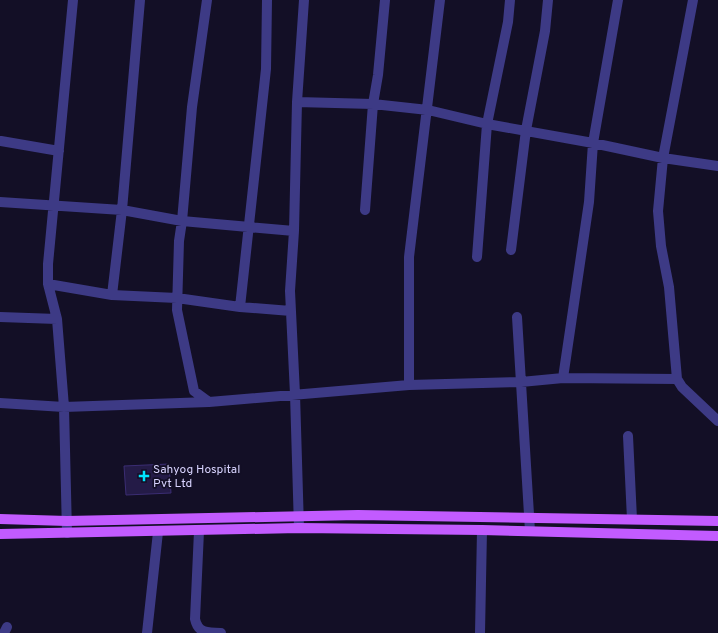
<svg xmlns="http://www.w3.org/2000/svg" width="718" height="633" font-family="Overpass,sans-serif">
  <style>
    .building { fill: #241b47; stroke: #3b2d73 }
    .lines { fill: none; stroke-linecap: round; stroke-linejoin: round }
    .minor { stroke: #3d3a85; stroke-width: 10 }
    .major { stroke: #c25bff; stroke-width: 10 }
    .poi-dot { fill: #00e5ff; stroke: #130f26; stroke-width: 1.5 }
    .labels { text-anchor: middle; stroke-width: 3.5; stroke-linejoin: round; paint-order: stroke }
    .poi-label { font-size: 12px; fill: #d9d4ff; stroke: #130f26; text-anchor: start }
  </style>
  <rect width="100%" height="100%" fill="#130f26"/>
  <path class="building" d="M169,464L171,493L126,495L124,466Z"/>
  <g class="lines">
    <path class="minor" d="M207,0L192,107L182,221L179,241L177,310L194,391L209,402L409,385L521,382L563,378L677,379
      M267,0L266,69L240,307L291,311
      M693,0L663,158L658,211L661,246L669,287L677,379L682,387L718,421
      M297,102L373,104L428,110L487,124L593,143L663,158L718,166
      M1,141L59,151
      M0,202L122,210L182,221L294,231
      M365,210L373,104L378,75L385,0
      M511,250L526,130L545,31L548,0
      M477,257L487,124L508,22L510,0
      M48,284L112,295L177,298L240,307
      M112,295L122,210L140,0
      M0,317L57,319
      M517,317L530,531
      M563,378L589,202L593,143L618,0
      M409,385V257L440,0
      M0,403L64,407L209,402
      M628,436L632,519
      M299,528L295,394L290,291L294,231L297,102L304,0
      M199,531L195,619C198,633 207,633 221,633
      M67,533L64,407L57,319L48,284V264L73,0
      M4,633L7,627
      M147,633L158,532
      M480,633L482,530"/>
    <path class="major" d="M0,519L67,521L358,515L718,521
      M0,534L299,528L482,530L718,536"/>
  </g>
  <path class="poi-dot" d="M142 470h4v4h4v4h-4v4h-4v-4h-4v-4h4z"/>
  <g class="labels">
    <g class="poi-label">
      <text x="153" y="473">Sahyog Hospital<tspan x="153" dy="14">Pvt Ltd</tspan></text>
    </g>
  </g>
</svg>
